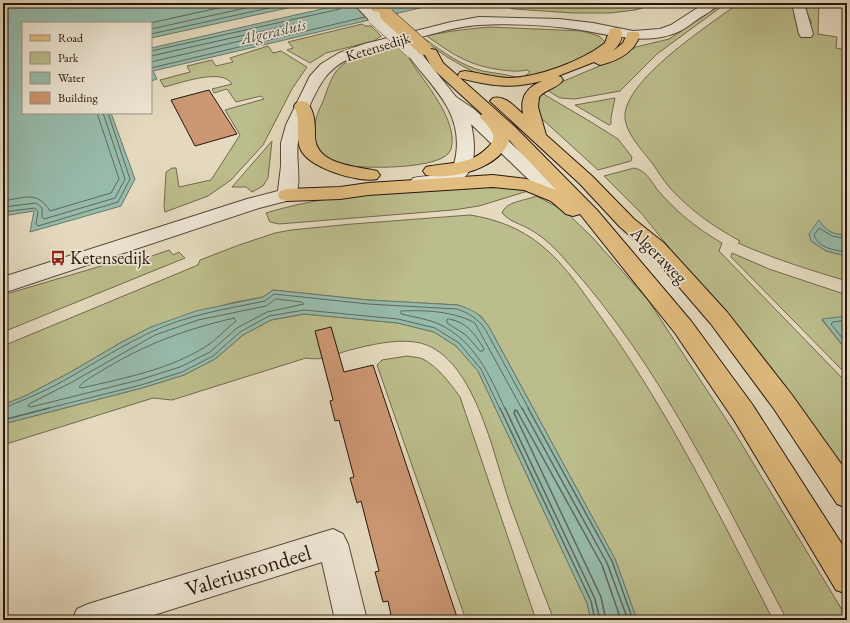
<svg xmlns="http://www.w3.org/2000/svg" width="850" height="623" font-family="'EB Garamond',serif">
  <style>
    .green { fill: #bcbd8c; stroke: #726a4c }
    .water { fill: #97bbab; stroke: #6a796b }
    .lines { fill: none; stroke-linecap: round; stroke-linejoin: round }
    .shore-far1 { stroke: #5f685c; stroke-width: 1 }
    .shore { stroke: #5f685c; stroke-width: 1.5 }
    .building { fill: #cc9773; stroke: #27160c }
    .minor-casing { stroke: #564739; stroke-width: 2 }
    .major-casing { stroke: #27160c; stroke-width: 2 }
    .minor { fill: #eee7d5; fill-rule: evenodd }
    .major { fill: #e2bd80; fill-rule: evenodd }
    .minor-bridge-casing { stroke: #564739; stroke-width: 15; stroke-linecap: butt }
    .major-bridge-casing { stroke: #27160c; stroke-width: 15; stroke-linecap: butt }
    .minor-bridge { stroke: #eee7d5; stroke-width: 14 }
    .major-bridge { stroke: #e2bd80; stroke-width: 14 }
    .labels { text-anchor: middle; stroke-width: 3.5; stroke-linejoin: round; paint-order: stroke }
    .far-street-label { font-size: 15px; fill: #27160c; stroke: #eee7d5 }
    .far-water-label { font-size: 16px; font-style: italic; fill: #4e5044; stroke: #eee7d5 }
    .street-label { font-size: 18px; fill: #27160c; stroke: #eee7d5 }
    .poi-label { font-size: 18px; fill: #27160c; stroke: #eee7d5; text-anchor: start }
    .near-street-label { font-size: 22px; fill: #27160c; stroke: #eee7d5 }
  </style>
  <rect width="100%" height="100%" fill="#e5dabf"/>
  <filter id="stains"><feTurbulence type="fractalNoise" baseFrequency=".005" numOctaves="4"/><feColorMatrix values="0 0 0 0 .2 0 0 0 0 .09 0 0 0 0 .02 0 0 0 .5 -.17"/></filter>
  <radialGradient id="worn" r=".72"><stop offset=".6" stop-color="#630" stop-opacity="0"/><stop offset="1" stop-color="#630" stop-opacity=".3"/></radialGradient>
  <path class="green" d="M495,3H544L581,5L580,3H660L635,10L610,13H573L514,9Z
    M739,3H797L799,21L812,23L801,3H819L818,34L837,37L836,48L847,50V235L835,234L827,230L811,241L826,251L847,256V281C810,270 774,259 738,243L740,241C714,227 690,210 670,188C663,180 658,171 652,163C643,151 627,135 625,119C621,81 711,24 739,3Z
    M719,6L721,7L657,54L620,91L575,99L560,98L545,89L604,64L636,47L669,39Z
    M362,24L365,26H371L381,36L374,41L326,53L310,63L287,50L293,48L288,42Z
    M489,27L582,31L599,36L606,43L601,51L529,79L525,76L530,72L527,70C518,72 511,71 502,70C470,66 453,55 427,36C447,31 469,29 489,27Z
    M425,39C443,52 462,66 483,71C497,74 510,74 523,80H516L475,73L447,57L423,40Z
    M401,43L408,53L410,60C424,82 459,121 451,149C445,171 356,169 337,164C330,161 323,156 316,152C312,127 314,121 324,99C327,90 330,81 335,73C347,55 381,48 401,43Z
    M268,46L273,53L281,51L307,67L292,89L263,145L231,180L208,196L165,212L164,207L166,172L172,168H176L179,187L211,180L240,135L225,110L264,99L261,96L236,102L227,89L214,93L212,89L232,84C222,67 178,84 164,87L160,80L190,72L187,66L212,60L216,66L233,62L230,58Z
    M540,92L591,122L618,139L632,157L631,161L598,170L541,118L537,112Z
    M615,98L611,118V124L609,125L575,105Z
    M272,141L268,178L263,186L252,192L246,187H232Z
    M634,168C645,170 650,179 656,188C674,210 696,228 722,243L719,251L847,383V482L699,285L642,214L604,176Z
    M507,186L528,191L479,206L453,210L279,224L270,222L266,213C344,189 427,191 507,186Z
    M536,196L565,211L592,237L648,300L735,433L847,618V620H787C722,497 661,366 567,262C556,249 545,238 531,230C521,224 510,222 502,213C506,201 525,201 536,196Z
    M470,215C496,219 520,228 541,245C566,265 584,294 603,320C670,414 721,518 773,620H637L615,559L489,327L481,316L458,305L368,300L273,290L263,297L231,303L151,327L122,342L69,373L27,395L3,405V346L198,265L200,260L239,245L275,233L291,230L352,224Z
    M169,250L173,255L179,252L185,258L3,332V295L135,256L146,258Z
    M732,253L769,269L847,295V317L822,320L847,351V375L731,257Z
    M305,314L398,323L434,332L456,346L478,371L587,603L591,620H554C539,582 524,543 510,504C494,458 474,350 415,342C395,339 369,345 350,350C332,355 324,361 306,358L172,400L153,398L3,445V424L142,388L184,375L215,359L243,335L271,320Z
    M407,356C412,357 418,357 423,359C438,367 450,383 460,397L536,620H466L377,365L382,360Z"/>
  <path class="water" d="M3,3H310L151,38V23H23V113H111L135,179L121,206L30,232L34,211L3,216Z
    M348,3H441L153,71L157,79L151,81V48Z
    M819,220C828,233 832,234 847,235V256L826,251L811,241L809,234Z
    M273,290L368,300L458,305C473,310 479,313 489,327L615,559L637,620H591L587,603L478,371L456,346L434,332L398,323L304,314L271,320L243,335L215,359L184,375L142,388L3,424V405L27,395L69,373L122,342L151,327L196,311L263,297Z
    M846,316L847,318V351L822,319Z"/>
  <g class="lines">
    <path class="shore-far1" d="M150,23L241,3
      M151,29L268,3
      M151,34L291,3
      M151,51L340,9L344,3
      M151,56L294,24L297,26L295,28L151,62
      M151,68L365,17
      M3,201C24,198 37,190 50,211L111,193L119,179L97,113
      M3,207L36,203L42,208V217L44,219L115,198L125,179L103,113
      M3,212L35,208L38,212L36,224L38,226L118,202L130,179L108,113
      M847,239L832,236L819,228L814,235C819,249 835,250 847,252
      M276,299L302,302L304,304L267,312L237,328L210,352L180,367L139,380L31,407L28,406L29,404L74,381L155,335L198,320L266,306Z
      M234,318L236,321C225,329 217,340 205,347C168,370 124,378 82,388L79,387C84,380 94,376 101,371C146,344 183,330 234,318Z
      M449,319C467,322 475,334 484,349L483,351H480L466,335L447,323V320Z
      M847,320L833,322L831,324L847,344
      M3,408C27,399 50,389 72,376C98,361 123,345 151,332C187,315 226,309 265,301L274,294L368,304L457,309C469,313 478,319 485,329L529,409
      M45,409L141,385L182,372L213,356L240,332L269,316L304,310L398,319L435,328L459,343L481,369L500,409
      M505,409C490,376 475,341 439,324C428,319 413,317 401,314V311C426,310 453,311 475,323L522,409"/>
    <path class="shore" d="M500,408L591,601L595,620
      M505,408L595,599L600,620
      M522,408L607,563L628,620
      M528,408L612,561L633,620
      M3,420L49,408
      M606,620L601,597L514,413L515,410L517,411L602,565L621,620"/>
  </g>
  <path class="building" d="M209,90L237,134L195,146L171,100Z
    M331,327L344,372L373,365L458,620H392L388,601L383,602L375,572L379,571L361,501L357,503L350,478L354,477L339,420L335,421L330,401L333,400L315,331Z"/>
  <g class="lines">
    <g class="minor-casing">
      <path id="minor" d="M353,3H366L381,18L380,21H370Z
        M705,3H719C714,10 704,15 698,19C692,23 686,28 680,31C645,48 603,32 567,28C542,25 504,23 479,25C451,27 423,37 396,44C375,50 346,55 330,72C317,84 300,125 298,142C295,159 303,184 294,199L259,208L3,293V277L247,199L278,191L281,166V143L286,125L310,76L321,64L339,53L364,44L451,22L479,17L559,19L593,23L633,31L660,29L671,25Z
        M792,3H804L813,34L811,37H801L799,34Z
        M412,47L417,48L456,97L474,109L565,193L567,197L565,201L558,203L551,201L471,124C475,141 478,172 459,181C451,185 442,185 434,186C427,186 420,188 413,186L410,182L413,178C422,176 438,176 446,173C453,170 455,162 456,155C463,109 429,85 405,51L407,48Z
        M333,529L343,534L348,544L367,620H335L322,562L138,620H72L77,609L88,604Z"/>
    </g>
    <g class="major-casing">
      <path id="major" d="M367,3H381L393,15L392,18C382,20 372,11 367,3Z
        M615,28L620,29C625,37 619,45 613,51L623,43L628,32H638L640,35C634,53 617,61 600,65L594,62L558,76L561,77L563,80C558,88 546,89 539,97L538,107L546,135L592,176L634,219L664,243L727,312L792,395L847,472V508L837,504L774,409L711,324L650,253L620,227L580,184L490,101L493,98C505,95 514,106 523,114C520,97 526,88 542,81C512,89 490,86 460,78L515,127L597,210L691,321L752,404L847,552V594L836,590L734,420L675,333L580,214L573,216L566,214L551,201L524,190L493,187L368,195L340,199L287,201L280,199L278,195L280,191L287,189L340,187L368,183L493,175L527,179L556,190L509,140C501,168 451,181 426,175L423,171L426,167C447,162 470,166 487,148C491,145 494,140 493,135C491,128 484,122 480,117L482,114L432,68L424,53L426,50L431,49L436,50L443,63L459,77L458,75L460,72L465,71C479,73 493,77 508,78C537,78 582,61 605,43L610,29Z
        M302,101L308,103C315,114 315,123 315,136C315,165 356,166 377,171L380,175L377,179C359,183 307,168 300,148C295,133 302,123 294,106L296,103Z"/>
    </g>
    <use href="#minor" class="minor"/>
    <use href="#major" class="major"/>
    <g class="minor-bridge-casing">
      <path id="minor-bridge" d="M375,18L412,51"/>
    </g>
    <g class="major-bridge-casing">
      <path id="major-bridge" d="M387,15L424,48"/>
    </g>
    <use href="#minor-bridge" class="minor-bridge"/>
    <use href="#major-bridge" class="major-bridge"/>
  </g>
  <defs>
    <g id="bus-bare" transform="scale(1.2)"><path d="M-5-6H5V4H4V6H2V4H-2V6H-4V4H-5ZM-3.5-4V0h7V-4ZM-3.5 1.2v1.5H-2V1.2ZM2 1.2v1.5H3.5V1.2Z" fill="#8f2418" stroke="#eee7d5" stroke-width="2.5" paint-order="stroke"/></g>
  </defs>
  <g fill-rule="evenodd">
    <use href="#bus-bare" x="58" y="258"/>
  </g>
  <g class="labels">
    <g class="far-street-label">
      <text transform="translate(378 47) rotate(-17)" y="5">Ketensedijk</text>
    </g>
    <g class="far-water-label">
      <text transform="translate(273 31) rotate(-13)" y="6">Algerasluis</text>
    </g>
    <g class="street-label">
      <text transform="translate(659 255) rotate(45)" y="6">Algeraweg</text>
    </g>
    <g class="poi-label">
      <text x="70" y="264">Ketensedijk</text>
    </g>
    <g class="near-street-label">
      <text transform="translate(248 570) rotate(-17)" y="8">Valeriusrondeel</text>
    </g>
  </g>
  <rect width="850" height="623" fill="none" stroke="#e5dabf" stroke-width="16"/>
  <rect x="4" y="4" width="842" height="615" fill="none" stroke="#27160c" stroke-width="2"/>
  <rect x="8" y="8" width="834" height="607" fill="none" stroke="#27160c"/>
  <rect x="22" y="22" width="130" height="92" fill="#eee7d5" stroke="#9e9385"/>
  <rect x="30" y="35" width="20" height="6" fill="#e2bd80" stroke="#9e9385"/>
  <text x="58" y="42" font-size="12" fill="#27160c">Road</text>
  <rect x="30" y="52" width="20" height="12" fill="#bcbd8c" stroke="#9e9385"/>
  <text x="58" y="62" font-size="12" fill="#27160c">Park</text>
  <rect x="30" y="72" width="20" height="12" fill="#97bbab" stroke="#9e9385"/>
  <text x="58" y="82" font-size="12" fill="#27160c">Water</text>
  <rect x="30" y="92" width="20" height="12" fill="#cc9773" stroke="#9e9385"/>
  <text x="58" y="102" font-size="12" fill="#27160c">Building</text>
  <rect width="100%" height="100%" filter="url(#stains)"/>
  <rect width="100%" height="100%" fill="url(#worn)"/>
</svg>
